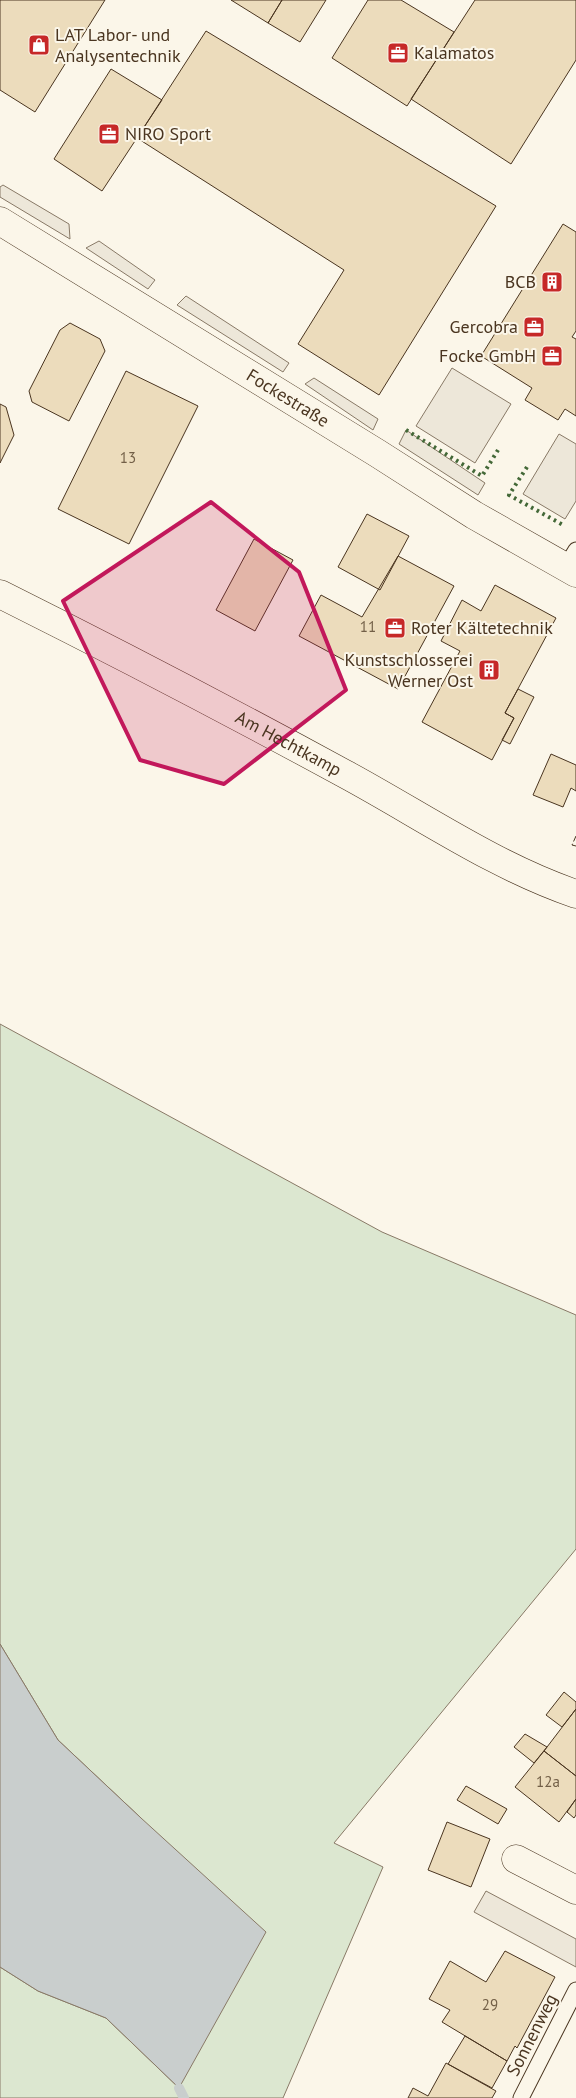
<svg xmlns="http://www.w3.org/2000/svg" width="576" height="2098" font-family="'PT Sans',sans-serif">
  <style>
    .green { fill: #dce7d0; stroke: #887966 }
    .parking { fill: #ede7d9; stroke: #887966 }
    .water { fill: #c9cecd; stroke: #887966 }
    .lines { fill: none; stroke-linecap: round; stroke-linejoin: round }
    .stream { stroke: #c9cecd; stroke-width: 10 }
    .building { fill: #ecdcbc; stroke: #4a3520 }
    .service-casing { stroke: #4a3520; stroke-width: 17 }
    .minor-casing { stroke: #4a3520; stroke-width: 29 }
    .tertiary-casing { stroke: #4a3520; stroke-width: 29 }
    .service { stroke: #fbf6e9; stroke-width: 15 }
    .minor { stroke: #fbf6e9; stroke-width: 28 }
    .tertiary { stroke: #fbf6e9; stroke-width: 28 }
    .hedge { stroke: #436837; stroke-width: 4; stroke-dasharray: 2.5 4; stroke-linecap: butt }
    .fence { stroke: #4a3520; stroke-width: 1; stroke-dasharray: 6 2.5; stroke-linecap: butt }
    .marked { fill: #c2185b; fill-opacity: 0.2; stroke: #c2185b; stroke-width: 4; stroke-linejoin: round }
    .labels { text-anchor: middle; stroke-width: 4; stroke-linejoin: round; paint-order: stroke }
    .number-label { font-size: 15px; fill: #725f47 }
    .poi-label { font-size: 18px; fill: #4a3520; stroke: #fbf6e9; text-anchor: start }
    .street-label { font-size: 18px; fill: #4a3520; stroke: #fbf6e9 }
  </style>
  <rect width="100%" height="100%" fill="#fbf6e9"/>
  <path class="green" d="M0,1024L382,1232L576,1315V1549L334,1843L383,1867L283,2098H0V1967L38,1991L106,2018L179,2088L141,1818L58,1740L0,1644Z"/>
  <path class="parking" d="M3,185L69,224L70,239L0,197V187Z
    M99,241L155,280L148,289L86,248Z
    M186,296L289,363L283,372L177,305Z
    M452,368L511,404L475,463L416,426Z
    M314,378L378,419L373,430L305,384Z
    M406,430L485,483L478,495L399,444Z
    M559,434L576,444V501L565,519L523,494Z
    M486,1891L576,1939V1967L474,1912Z"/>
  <path class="water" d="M0,1644L58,1740L141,1818L266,1932L179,2088L106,2018L38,1991L0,1967Z"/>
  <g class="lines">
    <path class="stream" d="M179,2088L184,2098"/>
  </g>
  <path class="building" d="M0,0H105L35,112L0,90Z
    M231,0H282L268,23Z
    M282,0H326L300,42L268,23Z
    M368,0H401L454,32L407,106L332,58Z
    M475,0H576V60L511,164L411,99Z
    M206,31L496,206L379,395L298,344L344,270L137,138Z
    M111,69L162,100L102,191L54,159Z
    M563,224L576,232V331L572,337L576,339V416L565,409L558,420L525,400L532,388L481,356Z
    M70,323L100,339L105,351L69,421L32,402L29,391L60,330Z
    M126,371L198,406L129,544L58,509Z
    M0,404L6,407L14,435L0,463Z
    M367,514L409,536L380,590L338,567Z
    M254,539L293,560L255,631L216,610Z
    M398,556L454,586L398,689L299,636L321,595L362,617Z
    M495,585L556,618L505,713L514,718L492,760L422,722L460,651L441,641L462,600L481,611Z
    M518,689L534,697L510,744L502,740L514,718L505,713Z
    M551,754L576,765V791L571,788L563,807L533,795Z
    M564,1692L576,1702V1709L562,1727L546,1715Z
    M576,1709V1776L544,1751Z
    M525,1734L547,1747L534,1763L514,1747Z
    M544,1751L576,1776V1799L559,1822L515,1787Z
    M466,1786L507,1809L498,1824L457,1800Z
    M576,1799V1815L574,1818L567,1812Z
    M447,1822L490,1839L471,1887L428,1870Z
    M505,1951L555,1977L517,2048L515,2046L507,2061L442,2022L450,2010L429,1999L450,1961L486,1982Z
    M465,2036L507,2061L492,2088L448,2064Z
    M446,2063L496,2091L492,2098H408L413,2088L428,2096Z"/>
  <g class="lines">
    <g class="service-casing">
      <path id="service" d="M565,568L576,550
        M521,2098L576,1990"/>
    </g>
    <g class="minor-casing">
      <g id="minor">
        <path id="s1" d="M0,221L377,453L474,515L576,573"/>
        <path d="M516,1859L576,1890"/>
      </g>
    </g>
    <g class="tertiary-casing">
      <g id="tertiary">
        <path id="s2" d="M0,594C116,652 231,712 345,774C421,815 494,866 576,894"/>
      </g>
    </g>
    <use href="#service" class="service"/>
    <use href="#minor" class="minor"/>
    <use href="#tertiary" class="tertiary"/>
    <path class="hedge" d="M406,430L482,476L498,450
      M527,467L509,495L565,526"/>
    <path class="fence" d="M576,836L572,845L576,846"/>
  </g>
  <path class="marked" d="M211,502L299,572L346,690L224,784L140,760L63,601Z"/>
  <defs>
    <g id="shop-square" transform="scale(1.125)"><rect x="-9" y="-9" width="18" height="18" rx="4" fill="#c62828" stroke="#fbf6e9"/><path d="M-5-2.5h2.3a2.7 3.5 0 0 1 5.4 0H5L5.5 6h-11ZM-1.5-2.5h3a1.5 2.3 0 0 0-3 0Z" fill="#fff"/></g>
    <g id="office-square" transform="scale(1.125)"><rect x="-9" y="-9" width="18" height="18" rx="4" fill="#c62828" stroke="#fbf6e9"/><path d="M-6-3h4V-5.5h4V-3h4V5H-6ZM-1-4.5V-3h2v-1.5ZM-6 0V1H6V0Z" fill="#fff"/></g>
    <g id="building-square" transform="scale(1.125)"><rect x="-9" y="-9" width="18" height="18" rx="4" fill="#c62828" stroke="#fbf6e9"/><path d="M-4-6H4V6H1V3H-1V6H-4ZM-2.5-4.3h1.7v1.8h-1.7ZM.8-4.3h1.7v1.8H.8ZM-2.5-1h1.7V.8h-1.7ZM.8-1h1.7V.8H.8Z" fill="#fff"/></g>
  </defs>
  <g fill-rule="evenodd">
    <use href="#shop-square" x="39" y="45"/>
    <use href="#office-square" x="398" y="53"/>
    <use href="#office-square" x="109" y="134"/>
    <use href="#building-square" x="552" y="282"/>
    <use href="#office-square" x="534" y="327"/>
    <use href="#office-square" x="552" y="356"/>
    <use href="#office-square" x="395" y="628"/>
    <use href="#building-square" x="489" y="670"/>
  </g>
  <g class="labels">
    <g class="number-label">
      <text x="128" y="463">13</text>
      <text x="368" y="632">11</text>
      <text x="548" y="1787">12a</text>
      <text x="490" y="2010">29</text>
    </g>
    <g class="poi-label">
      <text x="55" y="41">LAT Labor- und<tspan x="55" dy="21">Analysentechnik</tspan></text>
      <text x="414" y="59">Kalamatos</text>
      <text x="125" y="140">NIRO Sport</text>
      <text x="536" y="288" text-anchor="end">BCB</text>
      <text x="518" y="333" text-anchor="end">Gercobra</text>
      <text x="536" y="362" text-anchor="end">Focke GmbH</text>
      <text x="411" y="634">Roter Kältetechnik</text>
      <text x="473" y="666" text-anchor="end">Kunstschlosserei<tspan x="473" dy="21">Werner Ost</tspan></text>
    </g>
    <g class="street-label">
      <text dy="6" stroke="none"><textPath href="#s1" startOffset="338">Fockestraße</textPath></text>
      <text dy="6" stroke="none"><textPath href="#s2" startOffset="325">Am Hechtkamp</textPath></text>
      <text transform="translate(532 2035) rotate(-63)" y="6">Sonnenweg</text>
    </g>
  </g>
</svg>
